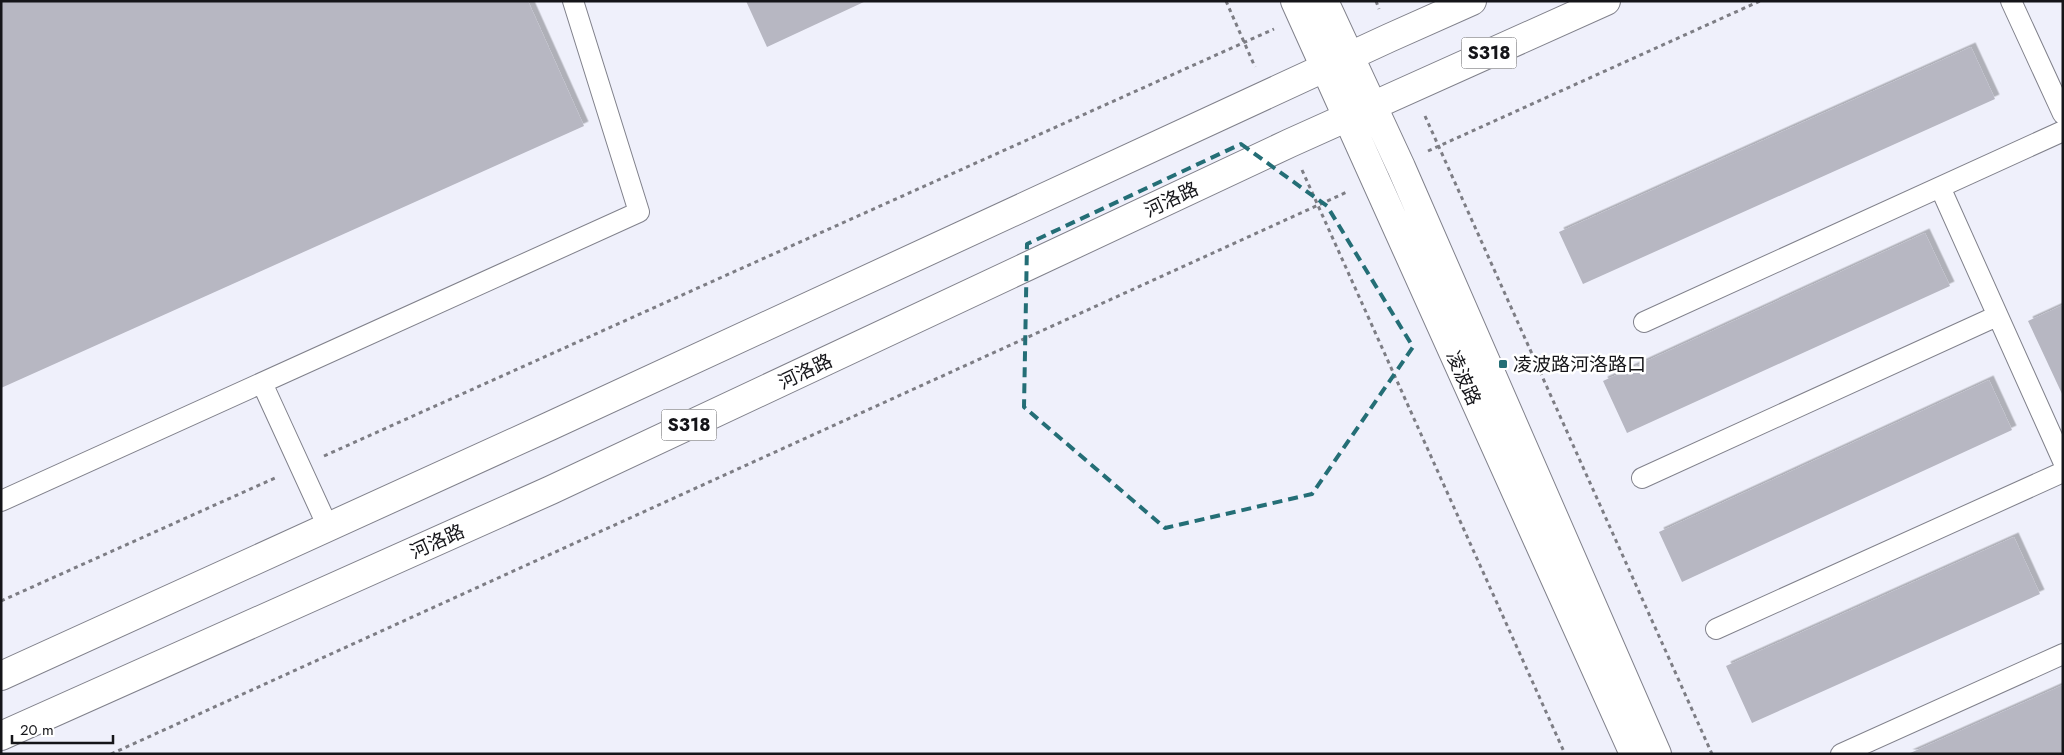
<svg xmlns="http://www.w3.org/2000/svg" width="2064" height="755" font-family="Jost,'Noto Sans SC',sans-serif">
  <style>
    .building { fill: #b7b7c2; filter: url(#shadow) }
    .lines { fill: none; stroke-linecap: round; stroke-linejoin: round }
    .lane-casing { stroke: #80818b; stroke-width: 22 }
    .secondary-casing { stroke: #80818b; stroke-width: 30 }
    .primary-casing { stroke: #80818b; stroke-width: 30 }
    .path { stroke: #7d7d84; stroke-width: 3; stroke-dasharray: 4 4; stroke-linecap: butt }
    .lane { stroke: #fff; stroke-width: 20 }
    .secondary { stroke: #fff; stroke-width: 28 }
    .primary { stroke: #fff; stroke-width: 28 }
    .marked { fill: none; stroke: #246e76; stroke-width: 4; stroke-dasharray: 10 6; stroke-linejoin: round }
    .poi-dot { fill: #246e76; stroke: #fff; stroke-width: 2 }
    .labels { text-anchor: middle; stroke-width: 5; stroke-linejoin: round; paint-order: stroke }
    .shield { fill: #fff; stroke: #5b5b5e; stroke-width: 1 }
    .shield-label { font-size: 18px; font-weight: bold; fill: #151519 }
    .street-label { font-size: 19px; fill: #151519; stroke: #fff }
    .poi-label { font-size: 19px; fill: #151519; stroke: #fff; text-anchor: start }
  </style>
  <defs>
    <filter id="shadow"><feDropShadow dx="4.5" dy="-4.5" stdDeviation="0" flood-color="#0004"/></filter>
  </defs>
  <rect width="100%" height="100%" fill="#eff0fb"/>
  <path class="building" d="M1,1H528L584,126L1,388Z
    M746,1H866L767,47Z
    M1971,47L1995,99L1583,284L1559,232Z
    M1925,233L1950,286L1627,433L1603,381Z
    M2063,305V396L2028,321Z
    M1989,380L2012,430L1682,582L1659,532Z
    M2014,537L2040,594L1752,723L1726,666Z
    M2063,685V752L2058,754H1908Z"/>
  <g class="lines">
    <g class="lane-casing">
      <path id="lane" d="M2011,1L2063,114
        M1940,187L2063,461
        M1644,322L2063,131
        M262,383L328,527
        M1642,478L1997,316
        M1,501L639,212L573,1
        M1716,629L2063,472
        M1841,754L2063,654"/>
    </g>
    <g class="secondary-casing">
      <path id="secondary" d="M1295,1L1634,754
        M1324,1L1401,167L1657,754"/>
    </g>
    <g class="primary-casing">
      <path id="primary" d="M1,676L550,426L1389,38L1472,1
        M1,736L551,490L1290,143L1606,1"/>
    </g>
    <path class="path" d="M1226,1L1255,67
      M1376,1L1379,9
      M1425,116L1712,754
      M1428,151L1760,1
      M1302,170L1565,754
      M324,456L1274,29
      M1,601L275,478
      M111,754L1347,192"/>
    <use href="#lane" class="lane"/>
    <use href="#secondary" class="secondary"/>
    <use href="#primary" class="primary"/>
  </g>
  <path class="marked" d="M1241,144L1327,206L1413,347L1312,494L1165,528L1024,407L1027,244Z"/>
  <rect class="poi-dot" x="1498" y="359" width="10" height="10" rx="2.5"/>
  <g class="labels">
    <g class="shield">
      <rect x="1461.5" y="37.5" width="55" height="31" rx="4"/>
      <rect x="661.5" y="409.5" width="55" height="31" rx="4"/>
    </g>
    <g class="shield-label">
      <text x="1489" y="59">S318</text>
      <text x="689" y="431">S318</text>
    </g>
    <g class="street-label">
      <text transform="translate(1171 199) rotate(-25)" y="7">河洛路</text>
      <text transform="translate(805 371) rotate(-25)" y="7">河洛路</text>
      <text transform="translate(1464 378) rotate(66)" y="7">凌波路</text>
      <text transform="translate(437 541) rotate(-24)" y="7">河洛路</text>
    </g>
    <g class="poi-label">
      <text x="1513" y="371">凌波路河洛路口</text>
    </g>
  </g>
  <rect width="2064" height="755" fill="none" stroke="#151519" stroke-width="5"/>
  <path d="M12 735v8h101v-8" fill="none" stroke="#151519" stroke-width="2.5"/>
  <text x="20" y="735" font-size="15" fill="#151519" stroke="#ffffff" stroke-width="4" paint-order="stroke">20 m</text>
</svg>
